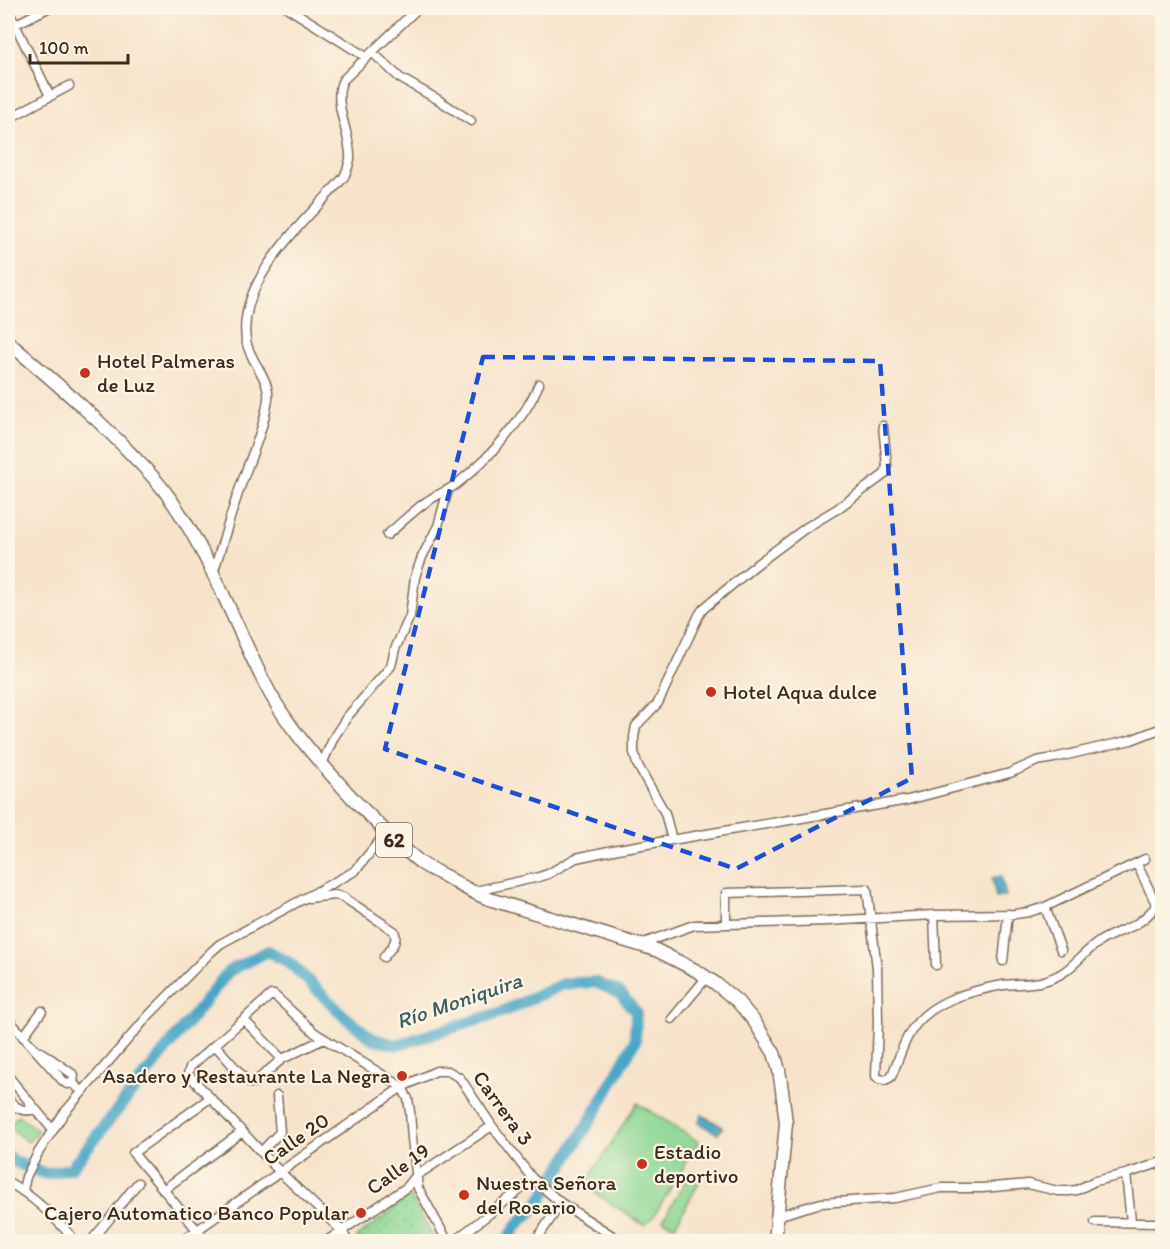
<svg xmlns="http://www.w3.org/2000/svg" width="1170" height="1249" font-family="Itim,sans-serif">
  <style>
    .grass { fill: url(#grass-dots); stroke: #648059; stroke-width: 1.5 }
    .pitch { fill: #8cd794; stroke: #648059; stroke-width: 1.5 }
    .water { fill: #46a6c6; stroke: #406872; stroke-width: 1.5 }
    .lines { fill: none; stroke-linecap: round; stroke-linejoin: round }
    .river { stroke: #46a6c6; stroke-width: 12 }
    .minor-casing { stroke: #7d6b5a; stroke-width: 11 }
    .primary-casing { stroke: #7d6b5a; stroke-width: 15 }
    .minor { stroke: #fff; stroke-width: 8 }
    .primary { stroke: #fff; stroke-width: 12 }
    .marked { fill: none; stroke: #1d4ed8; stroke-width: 4.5; stroke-dasharray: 12 8; stroke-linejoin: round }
    .poi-dot { fill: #c8321e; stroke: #fcf5e5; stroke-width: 2 }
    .labels { text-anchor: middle; stroke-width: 4.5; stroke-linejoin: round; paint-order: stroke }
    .shield { fill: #fcf5e5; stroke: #75675a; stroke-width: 1.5 }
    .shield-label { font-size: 20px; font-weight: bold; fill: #3b2a1e }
    .poi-label { font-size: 21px; fill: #3b2a1e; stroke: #fcf5e5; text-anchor: start }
    .street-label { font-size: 21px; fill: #3b2a1e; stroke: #fcf5e5 }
    .water-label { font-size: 22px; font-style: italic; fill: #3f5c61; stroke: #fcf5e5 }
  </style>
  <defs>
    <pattern id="grass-dots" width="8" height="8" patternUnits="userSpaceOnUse" patternTransform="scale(1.5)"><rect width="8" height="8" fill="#8cd794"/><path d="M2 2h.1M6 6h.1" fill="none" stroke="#7ab97f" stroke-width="1.8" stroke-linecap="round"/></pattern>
  </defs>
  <rect width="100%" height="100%" fill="#fcf5e5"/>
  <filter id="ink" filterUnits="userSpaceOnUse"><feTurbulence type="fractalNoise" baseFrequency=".0167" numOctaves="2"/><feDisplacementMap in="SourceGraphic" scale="12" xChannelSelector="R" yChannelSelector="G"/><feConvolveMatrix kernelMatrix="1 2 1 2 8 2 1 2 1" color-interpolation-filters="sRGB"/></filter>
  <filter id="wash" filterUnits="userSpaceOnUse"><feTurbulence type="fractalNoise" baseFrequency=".008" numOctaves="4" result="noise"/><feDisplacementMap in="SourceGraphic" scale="24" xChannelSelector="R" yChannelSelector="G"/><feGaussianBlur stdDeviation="1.35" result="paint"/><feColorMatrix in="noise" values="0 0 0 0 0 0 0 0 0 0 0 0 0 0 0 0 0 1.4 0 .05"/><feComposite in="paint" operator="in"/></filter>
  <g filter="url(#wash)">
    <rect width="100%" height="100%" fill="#f7e3ca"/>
    <path class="grass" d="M410,1196L436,1241H360L357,1237Z"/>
    <path class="pitch" d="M637,1103L699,1142L652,1219L644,1225L584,1186Z
      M18,1115L38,1131L28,1142L9,1127Z
      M688,1176L700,1181L675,1226L663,1220Z"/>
    <path class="water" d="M1001,876L1006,896L996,898L992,878Z
      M702,1115L723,1127L718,1134L698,1123Z"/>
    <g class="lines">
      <path class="river" d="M8,1156L15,1162L46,1174L71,1168L229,971L268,951L290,963L346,1018L373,1039L397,1045L502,1012L563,984L595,982L620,993L636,1012L635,1041L593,1116L537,1206L517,1225L506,1242"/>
    </g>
  </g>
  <g filter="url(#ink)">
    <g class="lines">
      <g class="minor-casing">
        <path id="minor" d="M288,8L366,57
          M8,10L50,96
          M8,28L48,8
          M372,52L400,78L437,99L471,121
          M8,119L69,86
          M387,535C400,524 412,512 426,502C436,495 448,491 458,483C489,458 524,421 539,384
          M213,573C223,543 231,512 242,482C252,454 264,428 268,399C271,379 249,361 246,340C237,278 307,220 344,177C347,171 349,165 350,159C352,136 331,102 343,80L418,8
          M322,764L334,737L347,717L391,666L395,649L410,616L415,577L422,557L438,526L448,490
          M672,840L665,813L637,764L634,752V737L636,726L658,703L699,615L703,609L757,564L807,527L837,509L885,474L887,465L883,426
          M1137,864L1157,906
          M471,892L539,877L548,874L576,858L618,849L908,800L1010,773L1037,761L1054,758L1131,740L1162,728
          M309,898L334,895L343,897L394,931C399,942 390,948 384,957
          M1045,907L1061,950
          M934,915L936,965
          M726,923V893L867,889L877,968L878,1022L876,1076L879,1079L885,1080L891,1077C898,1062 902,1045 911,1031C930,1001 970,991 1003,985C1016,983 1030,985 1044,981C1072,973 1077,957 1099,942C1110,934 1124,931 1136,924C1147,918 1155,908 1162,899
          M638,945L694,925L827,921L934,915L1015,914L1029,912L1045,907L1145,859
          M1003,961L1008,914
          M8,1019L63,1081L67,1084L73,1083L82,1092
          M672,1019L707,977
          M244,1020L282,1059
          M23,1037L42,1011
          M215,1045L246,1080L251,1083L255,1082L282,1059L324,1039
          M41,1052L74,1075L73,1083
          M8,1076L52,1129
          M8,1099C16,1108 23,1113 35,1109
          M261,1152L280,1132L277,1096
          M1126,1174L1131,1221
          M8,1182C35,1197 56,1218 76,1242
          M23,1190L26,1177L38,1153L64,1113L149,1015L212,951L220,944L355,871L386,833
          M163,1190L242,1132
          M777,1216L821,1203L895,1198L941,1188H982L1028,1184L1058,1191H1069L1077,1190L1095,1181L1126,1174L1162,1162
          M1095,1222L1162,1223
          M90,1242C108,1223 121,1202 138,1183
          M180,1242L402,1087L436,1071H448L460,1078L492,1126L532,1178L561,1203L622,1242
          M207,1242L133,1153L210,1098
          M325,1242L407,1187L416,1176L492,1126
          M348,1242L342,1231L280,1172L188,1074L190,1067L271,995H274L315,1033L402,1087L408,1099L410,1112L412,1139L418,1188L448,1242
          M453,1242L530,1182L532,1178
          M535,1242L561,1203"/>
      </g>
      <g class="primary-casing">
        <path id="primary" d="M8,342C51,379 96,416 135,458C148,471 161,485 171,500C209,554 232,618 262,678C285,726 322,765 358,804C378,824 398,845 421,863C428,868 437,872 445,876C460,885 472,893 489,899L656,950L697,971L715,983L737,1001L754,1021L774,1053L779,1070L782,1090L786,1123L775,1242"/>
      </g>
      <use href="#minor" class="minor"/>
      <use href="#primary" class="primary"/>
    </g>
  </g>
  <path class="marked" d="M483,357L880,361L912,778L736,869L385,749Z"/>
  <g class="poi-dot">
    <circle cx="85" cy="373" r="6"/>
    <circle cx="711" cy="692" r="6"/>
    <circle cx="402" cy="1076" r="6"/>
    <circle cx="642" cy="1164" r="6"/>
    <circle cx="464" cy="1195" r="6"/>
    <circle cx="361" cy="1213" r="6"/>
  </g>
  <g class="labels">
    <rect class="shield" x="376" y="823" width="36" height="34" rx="4.5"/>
    <g class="shield-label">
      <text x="394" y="847">62</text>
    </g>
    <g class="poi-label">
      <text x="97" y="368">Hotel Palmeras<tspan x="97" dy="24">de Luz</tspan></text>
      <text x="723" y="699">Hotel Aqua dulce</text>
      <text x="390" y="1083" text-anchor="end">Asadero y Restaurante La Negra</text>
      <text x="654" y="1159">Estadio<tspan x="654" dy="24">deportivo</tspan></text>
      <text x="476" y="1190">Nuestra Señora<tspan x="476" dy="24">del Rosario</tspan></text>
      <text x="349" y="1220" text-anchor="end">Cajero Automatico Banco Popular</text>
    </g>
    <g class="street-label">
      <text transform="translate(503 1108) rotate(54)" y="7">Carrera 3</text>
      <text transform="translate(296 1139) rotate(-35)" y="7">Calle 20</text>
      <text transform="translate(398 1169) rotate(-36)" y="7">Calle 19</text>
    </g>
    <g class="water-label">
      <text transform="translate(459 1000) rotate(-19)" y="8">Río Moniquira</text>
    </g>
  </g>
  <rect width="1170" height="1249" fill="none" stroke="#fcf5e5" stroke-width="30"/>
  <path d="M30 54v9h98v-9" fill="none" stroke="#3b2a1e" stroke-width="3"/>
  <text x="39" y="54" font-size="18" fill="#3b2a1e" stroke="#fcf5e5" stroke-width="4.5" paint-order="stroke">100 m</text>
</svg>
